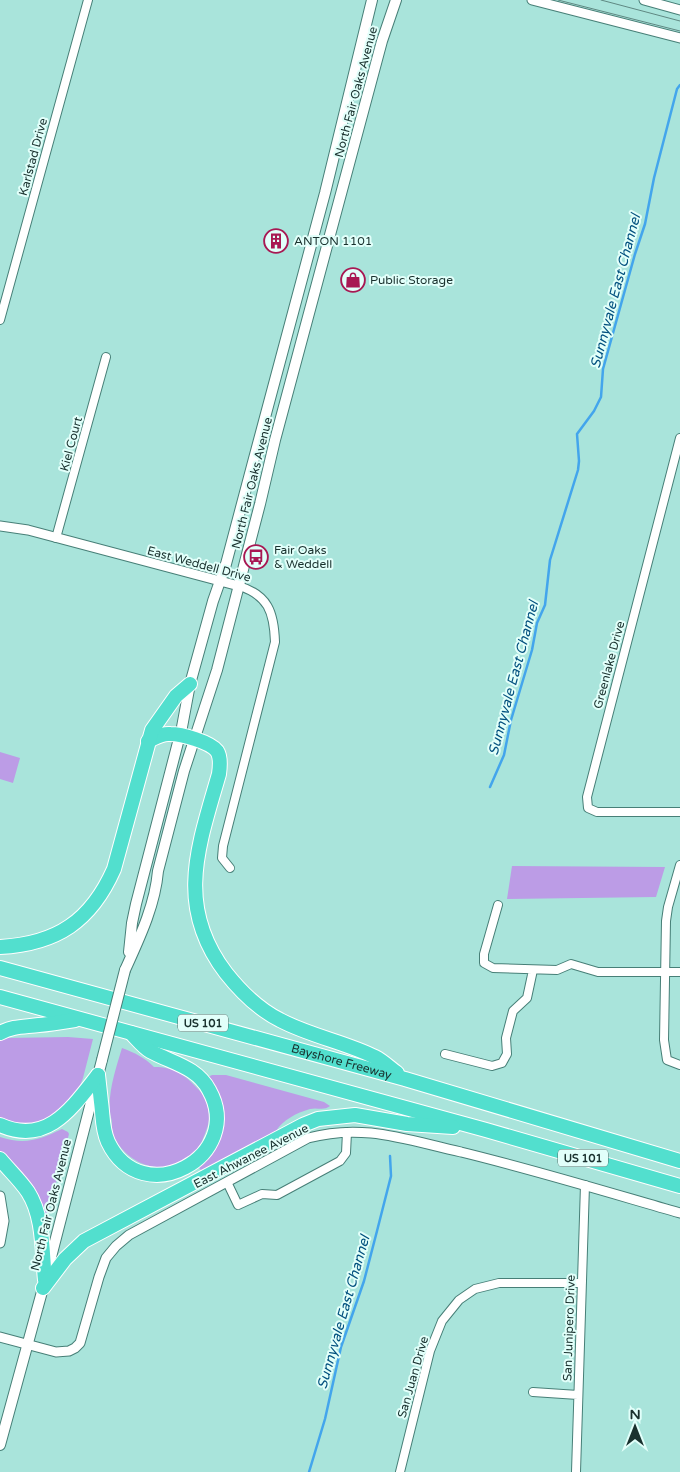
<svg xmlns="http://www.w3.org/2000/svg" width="680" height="1472" font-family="'Varela Round',sans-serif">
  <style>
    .green { fill: #bc9ce6 }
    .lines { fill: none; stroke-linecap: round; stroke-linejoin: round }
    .stream { stroke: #43a5ec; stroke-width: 2.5 }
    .minor-casing { stroke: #477f77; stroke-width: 10 }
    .tertiary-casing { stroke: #477f77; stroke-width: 11 }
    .secondary-casing { stroke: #477f77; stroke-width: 12 }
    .motorway-casing { stroke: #fff; stroke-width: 16 }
    .minor { stroke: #fff; stroke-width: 8 }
    .tertiary { stroke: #fff; stroke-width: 9 }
    .secondary { stroke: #fff; stroke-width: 10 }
    .motorway { stroke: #52dfce; stroke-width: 14 }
    .tram { stroke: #5f8882; stroke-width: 1 }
    .secondary-bridge-casing { stroke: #477f77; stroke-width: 12; stroke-linecap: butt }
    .secondary-bridge { stroke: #fff; stroke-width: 10 }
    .labels { text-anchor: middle; stroke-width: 4; stroke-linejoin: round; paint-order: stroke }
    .shield { fill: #e2fffa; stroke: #556f6b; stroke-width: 1 }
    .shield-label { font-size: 11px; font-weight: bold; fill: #19312e }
    .street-label { font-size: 12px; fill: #19312e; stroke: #e2fffa }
    .poi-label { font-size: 12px; fill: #19312e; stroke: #e2fffa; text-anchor: start }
    .water-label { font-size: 14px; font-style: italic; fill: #03517f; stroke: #e2fffa }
  </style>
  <rect width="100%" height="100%" fill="#a9e4db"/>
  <path class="green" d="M0,752L20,758L13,783L0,779Z
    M512,866L665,867L656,897L507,899Z
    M68,1037L93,1039L83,1078L78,1091L68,1106L35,1125L0,1122V1040L6,1038Z
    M122,1048C135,1053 144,1057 154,1067C175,1067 185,1075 199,1090C207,1098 211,1114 208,1125C204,1138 199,1150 189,1158C162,1178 125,1164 113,1134C112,1130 112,1127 112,1123C112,1119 110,1116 110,1112C108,1091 116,1068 122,1048Z
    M212,1075H226L324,1102L330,1106C324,1111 317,1107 310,1109C296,1113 283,1120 276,1131L202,1171L199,1168L200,1164L213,1148L208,1077Z
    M62,1129L68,1132L69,1134L48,1213L40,1214L0,1155V1137C25,1145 39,1140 62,1129Z"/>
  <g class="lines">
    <path class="stream" d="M490,787L504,755L511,720L532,650L537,623L545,605L550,560L578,470L579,461L577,434L594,411L601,397L603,369L635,254L645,224L654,178L677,89L680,85
      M309,1472L325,1419L341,1347L364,1281L377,1231L391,1176L390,1156"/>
    <g class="minor-casing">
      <path id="minor" d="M0,320L88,0
        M680,438L587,797L588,808L597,812H680
        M56,538L106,357
        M680,865L668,907L666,921L664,1040L667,1060L680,1065
        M230,868L222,858L223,846L275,642C274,612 268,595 239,586
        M498,905L484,954V963L493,968L557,970L571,964L598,972H680
        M445,1054L492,1066L502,1063L507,1054L506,1038L513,1011L527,998L533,970
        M227,1182L238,1205L262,1194L277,1195L340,1161L346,1153L347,1132
        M533,1392L578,1395
        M400,1472L430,1351L442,1321L459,1300L475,1289L499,1283H582
        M576,1472L585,1185"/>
    </g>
    <g class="tertiary-casing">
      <path id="tertiary" d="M532,0L680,38
        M644,0L680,10
        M0,526L28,530L239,586
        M0,1196L4,1221L0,1243
        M0,1337L56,1352L69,1351L75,1348L80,1343L99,1277L106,1258L116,1246L129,1235L308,1138C364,1123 406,1140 461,1152C535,1170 607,1192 680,1213"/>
    </g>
    <g class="secondary-casing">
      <path id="secondary" d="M129,952L132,923L136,904L182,727L190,684L213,601L226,564L252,466L325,193L372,0
        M125,970C139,939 155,906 158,871L184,771L217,670L260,504L275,440L382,41L396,0
        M0,1445L43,1288L102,1060"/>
    </g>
    <g class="motorway-casing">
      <g id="motorway">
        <path d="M148,741C155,738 162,733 170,734C182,734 210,742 217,751C221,757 220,767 219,774C198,847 175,906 226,973C241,992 258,1009 280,1020C310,1036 345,1042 375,1057C383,1061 390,1068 397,1073"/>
        <path d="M0,947C57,944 91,921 114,869L152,730L176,696L190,684"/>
        <path id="s1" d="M0,968L405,1079L680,1161"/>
        <path d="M0,997L486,1130L680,1186"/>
        <path d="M0,1033C13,1026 24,1027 39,1025C51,1024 63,1022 75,1020"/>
        <path d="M98,1075C99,1084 100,1093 101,1102C103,1116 102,1129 108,1142C142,1213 246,1156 209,1090C197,1067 172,1063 150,1051C143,1047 137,1039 131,1033"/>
        <path d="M0,1125C47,1146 72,1108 98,1075"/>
        <path d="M0,1159C9,1170 20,1180 28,1192C44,1217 42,1252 45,1280"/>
        <path d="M43,1288L65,1259L84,1241L303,1125L318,1119L355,1115L407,1124L453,1127"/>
      </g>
    </g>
    <use href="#minor" class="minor"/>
    <use href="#tertiary" class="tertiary"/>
    <use href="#secondary" class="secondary"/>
    <use href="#motorway" class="motorway"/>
    <path class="tram" d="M558,0L680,31
      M601,0L680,21"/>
    <g class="secondary-bridge-casing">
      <path id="secondary-bridge" d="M102,1060L125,970"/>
    </g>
    <use href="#secondary-bridge" class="secondary-bridge"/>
  </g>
  <defs>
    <g id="building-ring" transform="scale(1.25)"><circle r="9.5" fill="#e2fffa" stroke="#a81853" stroke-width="1.5"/><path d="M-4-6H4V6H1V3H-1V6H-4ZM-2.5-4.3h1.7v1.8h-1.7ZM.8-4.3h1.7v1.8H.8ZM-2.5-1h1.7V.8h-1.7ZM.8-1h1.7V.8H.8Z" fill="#a81853"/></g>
    <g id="shop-ring" transform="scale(1.25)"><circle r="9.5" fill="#e2fffa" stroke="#a81853" stroke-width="1.5"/><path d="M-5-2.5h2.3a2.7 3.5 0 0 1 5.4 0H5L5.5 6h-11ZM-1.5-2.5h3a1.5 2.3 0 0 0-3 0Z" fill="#a81853"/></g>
    <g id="bus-ring" transform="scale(1.25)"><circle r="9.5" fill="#e2fffa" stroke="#a81853" stroke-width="1.5"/><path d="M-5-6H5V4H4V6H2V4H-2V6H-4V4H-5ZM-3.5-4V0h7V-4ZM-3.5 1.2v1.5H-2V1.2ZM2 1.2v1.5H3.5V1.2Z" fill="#a81853"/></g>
  </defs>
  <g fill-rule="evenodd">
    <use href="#building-ring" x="276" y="241"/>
    <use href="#shop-ring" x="353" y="280"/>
    <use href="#bus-ring" x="256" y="557"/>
  </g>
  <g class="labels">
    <g class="shield">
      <rect x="178" y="1014.5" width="50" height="17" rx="4"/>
      <rect x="558" y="1149.5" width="50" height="17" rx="4"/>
    </g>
    <g class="shield-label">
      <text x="203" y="1027">US 101</text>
      <text x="583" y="1162">US 101</text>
    </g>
    <g class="street-label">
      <text transform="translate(356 92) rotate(-75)" y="4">North Fair Oaks Avenue</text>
      <text transform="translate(33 157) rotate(-75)" y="4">Karlstad Drive</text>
      <text transform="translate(71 444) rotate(-75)" y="4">Kiel Court</text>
      <text transform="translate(252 483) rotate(-76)" y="4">North Fair Oaks Avenue</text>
      <text transform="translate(199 564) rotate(15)" y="4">East Weddell Drive</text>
      <text transform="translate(609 665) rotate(-75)" y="4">Greenlake Drive</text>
      <text dy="4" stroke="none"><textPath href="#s1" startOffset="354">Bayshore Freeway</textPath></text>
      <text transform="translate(251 1156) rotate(-27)" y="4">East Ahwanee Avenue</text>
      <text transform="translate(51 1205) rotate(-76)" y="4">North Fair Oaks Avenue</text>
      <text transform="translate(569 1328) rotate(-88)" y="4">San Junipero Drive</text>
      <text transform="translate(413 1377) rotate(-74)" y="4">San Juan Drive</text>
    </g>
    <g class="poi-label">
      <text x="294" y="245">ANTON 1101</text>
      <text x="370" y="284">Public Storage</text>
      <text x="274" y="554">Fair Oaks<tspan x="274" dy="14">&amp; Weddell</tspan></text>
    </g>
    <g class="water-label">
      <text transform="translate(615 291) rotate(-75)" y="5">Sunnyvale East Channel</text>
      <text transform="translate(513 678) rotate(-75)" y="5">Sunnyvale East Channel</text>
      <text transform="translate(343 1312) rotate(-74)" y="5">Sunnyvale East Channel</text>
    </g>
  </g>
  <g transform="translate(635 1427)" stroke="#e2fffa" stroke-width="4" paint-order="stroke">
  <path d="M0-4L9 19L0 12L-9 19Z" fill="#19312e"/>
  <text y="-8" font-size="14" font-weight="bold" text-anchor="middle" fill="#19312e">N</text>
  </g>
</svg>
